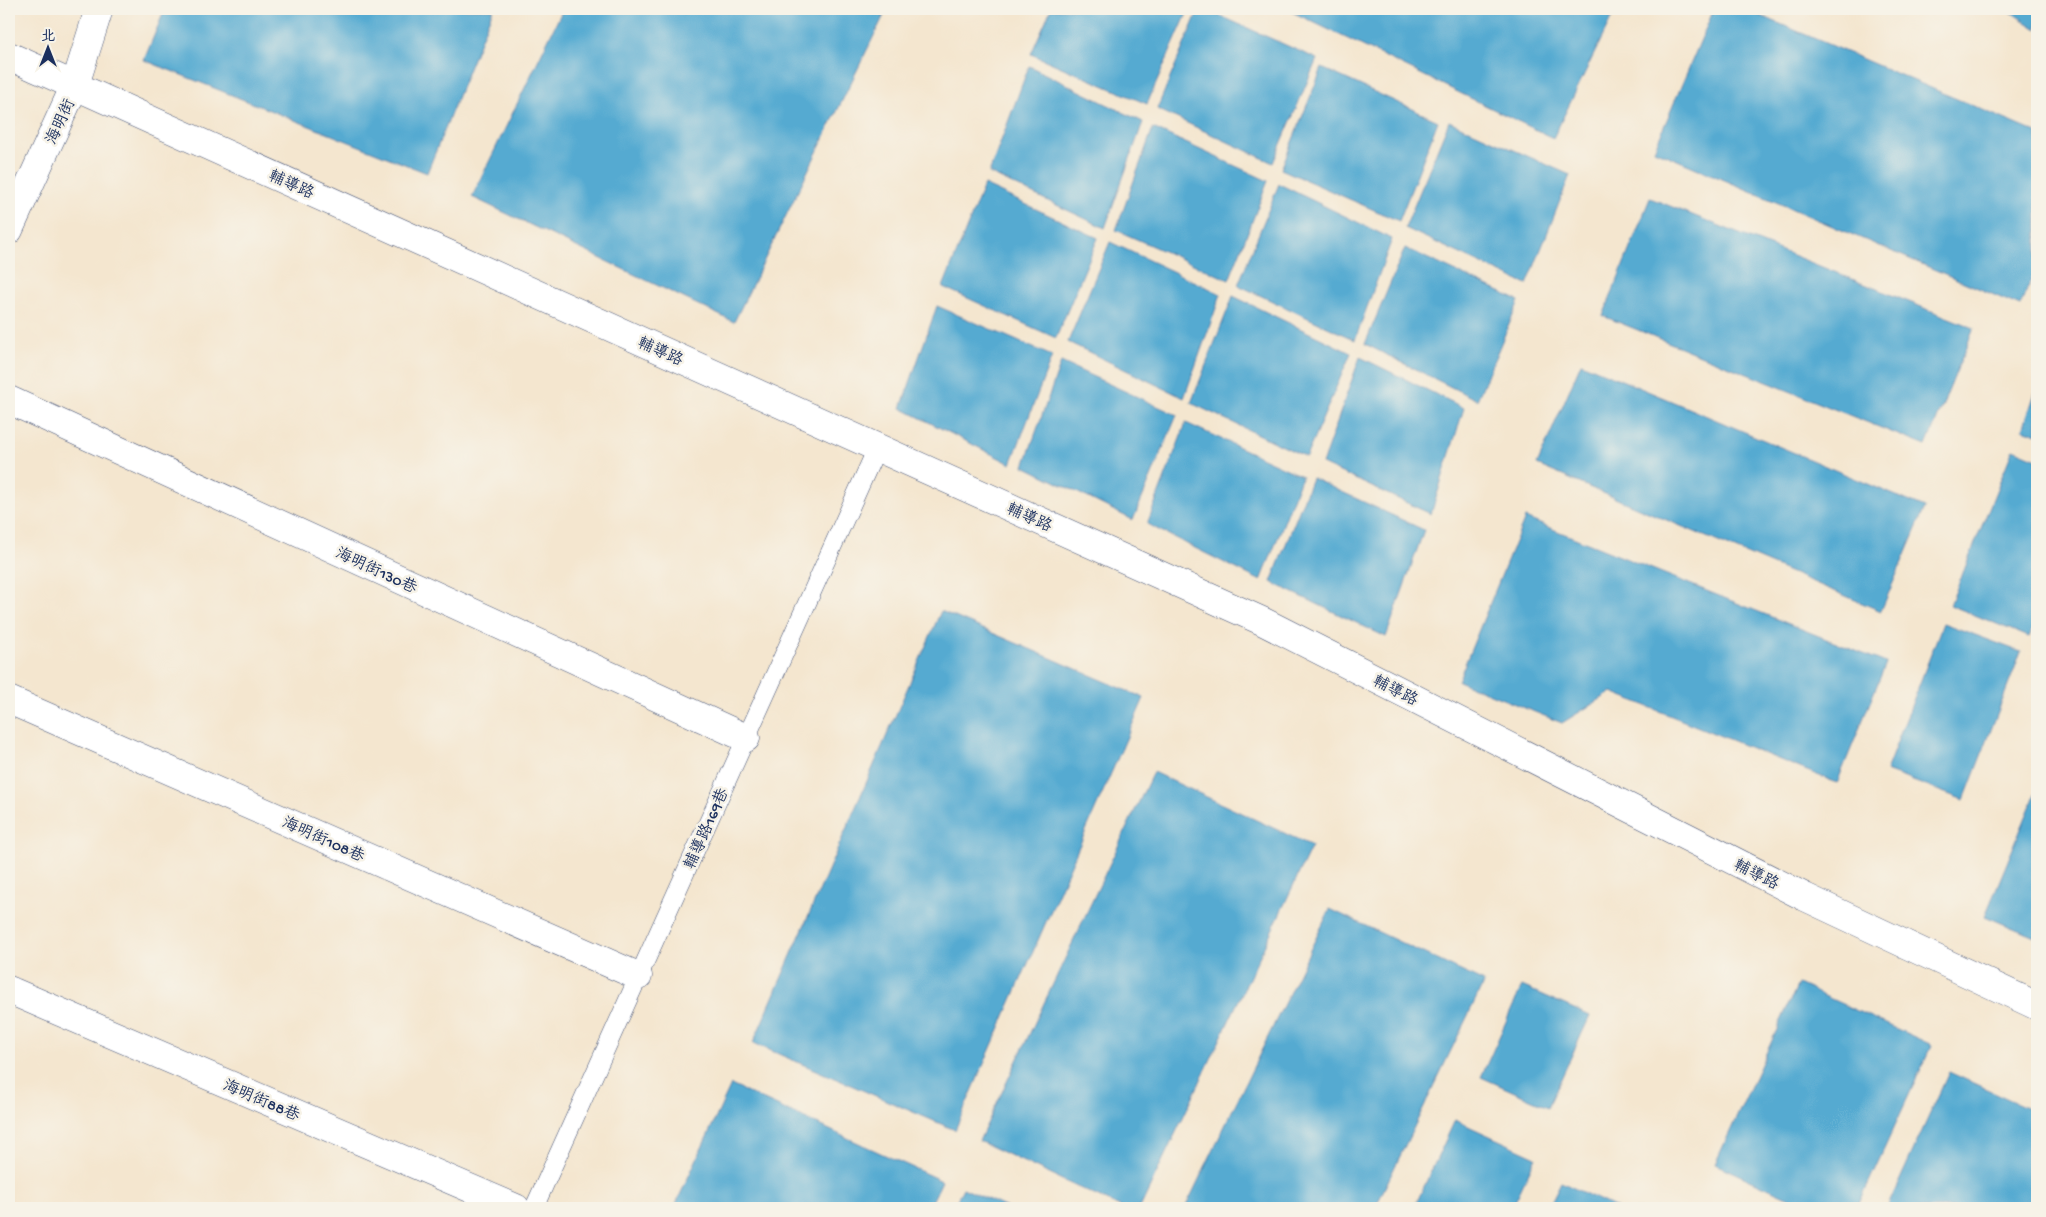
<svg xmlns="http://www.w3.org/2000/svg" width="2046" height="1217" font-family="'Gochi Hand','LXGW WenKai TC',sans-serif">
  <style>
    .water { fill: #54aad1; stroke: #386c98 }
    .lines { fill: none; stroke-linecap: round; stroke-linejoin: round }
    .lane-casing { stroke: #3c4a6f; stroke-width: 19 }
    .street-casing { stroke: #3c4a6f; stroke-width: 29 }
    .lane { stroke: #fff; stroke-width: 18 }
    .street { stroke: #fff; stroke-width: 28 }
    .labels { text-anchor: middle; stroke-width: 5; stroke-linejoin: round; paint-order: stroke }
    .street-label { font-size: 16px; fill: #1b2f5e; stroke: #f7f3e8 }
  </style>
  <rect width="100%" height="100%" fill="#f7f3e8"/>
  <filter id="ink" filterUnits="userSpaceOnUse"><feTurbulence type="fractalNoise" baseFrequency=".02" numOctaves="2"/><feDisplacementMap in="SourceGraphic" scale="10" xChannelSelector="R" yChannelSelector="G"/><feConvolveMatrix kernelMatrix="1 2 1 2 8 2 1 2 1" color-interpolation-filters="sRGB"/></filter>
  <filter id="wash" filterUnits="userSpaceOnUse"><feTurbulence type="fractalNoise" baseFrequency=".0096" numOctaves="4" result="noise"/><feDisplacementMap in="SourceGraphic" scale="20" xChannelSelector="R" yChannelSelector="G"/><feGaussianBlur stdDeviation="1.12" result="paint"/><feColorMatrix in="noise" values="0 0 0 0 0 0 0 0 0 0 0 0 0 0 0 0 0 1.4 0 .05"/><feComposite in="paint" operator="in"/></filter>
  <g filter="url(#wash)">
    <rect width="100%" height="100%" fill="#f4e6cf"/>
    <path class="water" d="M165,9H493L427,173L144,60Z
      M563,9H887L734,322L472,197Z
      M1051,9H1189L1147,104L1031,54Z
      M1199,9H1205L1317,59L1273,163L1157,109Z
      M1286,9H1616L1553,138Z
      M1714,9H1745L2037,133V266L2020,306L1654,150Z
      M2006,9H2037V29Z
      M1029,66L1143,122L1105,228L989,173Z
      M1322,68L1438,121L1399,221L1281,169Z
      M1449,121L1570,175L1527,285L1405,228Z
      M1153,128L1268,181L1229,280L1116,230Z
      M1279,184L1392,239L1355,340L1238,285Z
      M984,185L1098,238L1056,338L943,287Z
      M1650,198L1974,328L1926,446L1603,316Z
      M1110,242L1221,294L1184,398L1068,342Z
      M1405,248L1519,301L1477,400L1365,344Z
      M1233,296L1351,353L1306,457L1191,403Z
      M937,306L1052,356L1011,464L901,408Z
      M1360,357L1464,408L1431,514L1322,464Z
      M1061,362L1177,415L1133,520L1024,466Z
      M1581,363L1925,508L1881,611L1537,465Z
      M2037,387V434L2023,429Z
      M1186,423L1302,476L1261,581L1147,524Z
      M2013,449L2037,459V617L2029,637L1950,605Z
      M1312,478L1424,530L1386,637L1271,582Z
      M1525,518L1886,663L1837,783L1612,692L1562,723L1458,681Z
      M941,611L1144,698L955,1130L753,1043Z
      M1943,623L2021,652L1964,800L1886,771Z
      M1153,772L1312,846L1140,1208H1122L979,1141Z
      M2037,790V938L1985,916Z
      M1330,909L1484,982L1375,1208H1185Z
      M1798,984L1932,1045L1857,1208H1811L1715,1164Z
      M1522,986L1590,1016L1548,1107L1481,1077Z
      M1949,1072L2037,1112V1208H1887Z
      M731,1085L942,1181L929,1208H674Z
      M1455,1120L1536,1157L1512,1208H1414Z
      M1561,1182L1616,1208H1548Z
      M963,1188L1007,1208H953Z"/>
  </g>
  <g filter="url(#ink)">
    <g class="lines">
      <g class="lane-casing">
        <path id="lane" d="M534,1208L877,448"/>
      </g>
      <g class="street-casing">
        <path id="street" d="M9,56L1262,621L1805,897L2037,1006
          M9,230L75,85L99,9
          M9,400L746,738
          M9,700L638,976
          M9,990L516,1208"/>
      </g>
      <use href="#lane" class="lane"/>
      <use href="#street" class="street"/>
    </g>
  </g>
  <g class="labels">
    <g class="street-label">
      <text transform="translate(59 121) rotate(-65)" y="6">海明街</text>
      <text transform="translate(292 183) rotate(24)" y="6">輔導路</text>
      <text transform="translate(661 350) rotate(24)" y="6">輔導路</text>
      <text transform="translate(1030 516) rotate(24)" y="6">輔導路</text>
      <text transform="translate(377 569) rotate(25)" y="6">海明街130巷</text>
      <text transform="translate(1396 689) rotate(27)" y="6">輔導路</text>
      <text transform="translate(705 828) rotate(-66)" y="6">輔導路169巷</text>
      <text transform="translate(324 838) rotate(24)" y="6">海明街108巷</text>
      <text transform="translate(1757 873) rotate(27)" y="6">輔導路</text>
      <text transform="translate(262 1099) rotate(23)" y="6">海明街88巷</text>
    </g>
  </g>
  <rect width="2046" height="1217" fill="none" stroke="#f7f3e8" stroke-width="30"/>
  <g transform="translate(48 48)" stroke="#f7f3e8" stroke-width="4" paint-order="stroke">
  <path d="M0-4L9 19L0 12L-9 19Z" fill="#1b2f5e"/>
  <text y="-8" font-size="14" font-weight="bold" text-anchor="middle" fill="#1b2f5e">北</text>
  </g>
</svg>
